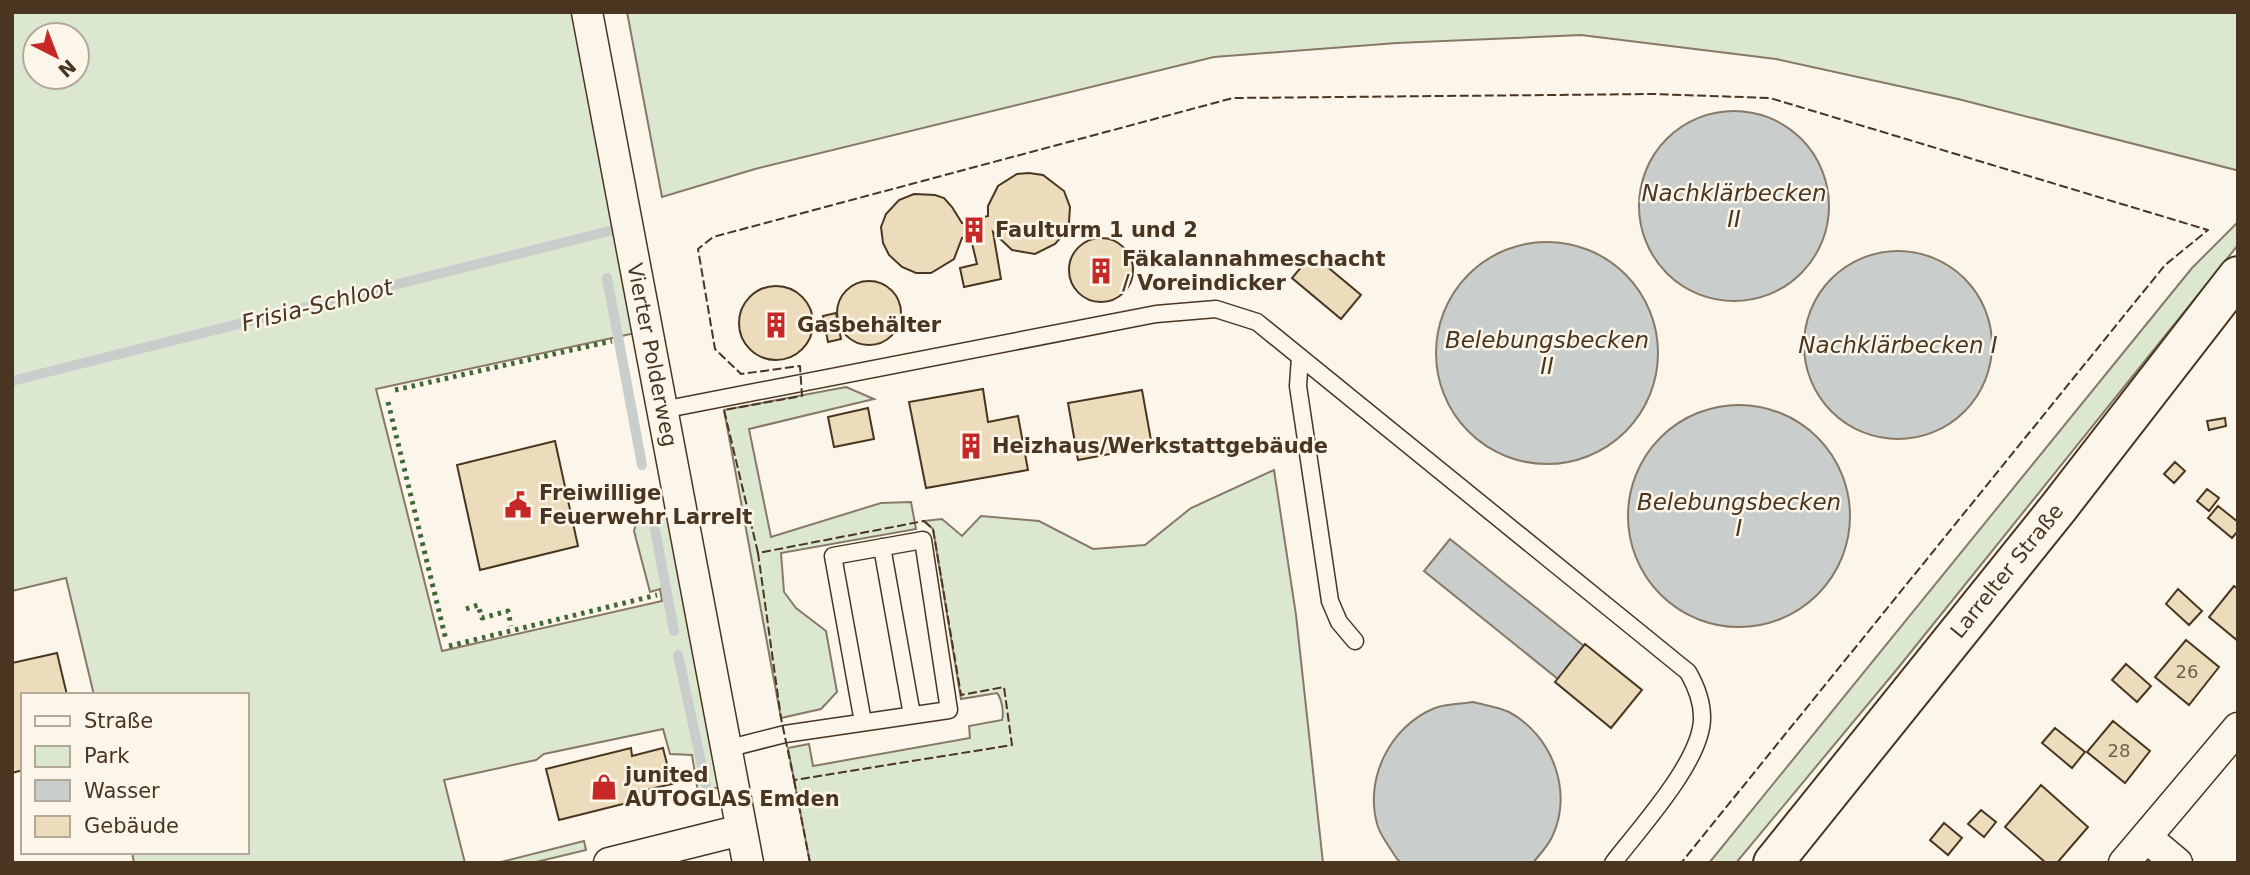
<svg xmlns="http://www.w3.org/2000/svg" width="2250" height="875" font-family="'DejaVu Sans',sans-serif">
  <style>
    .green { fill: #dce7d0; stroke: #887966; stroke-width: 2; fill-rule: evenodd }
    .water { fill: #c9cecd; stroke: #887966; stroke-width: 2 }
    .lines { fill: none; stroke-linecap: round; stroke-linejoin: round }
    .stream { stroke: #c9cecd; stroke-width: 10 }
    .building { fill: #ecdcbc; stroke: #4a3520; stroke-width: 2 }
    .lane-casing { stroke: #4a3520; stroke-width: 19 }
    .street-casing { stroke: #4a3520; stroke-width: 33 }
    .secondary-casing { stroke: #4a3520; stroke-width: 42 }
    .lane { stroke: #fbf6e9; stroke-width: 16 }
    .street { stroke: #fbf6e9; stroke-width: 30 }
    .secondary { stroke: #fbf6e9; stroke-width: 38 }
    .hedge { stroke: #436837; stroke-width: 5; stroke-dasharray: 3.5 5; stroke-linecap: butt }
    .fence { stroke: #4a3520; stroke-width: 2; stroke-dasharray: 9 3.5; stroke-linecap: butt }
    .labels { text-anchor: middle; stroke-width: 5; stroke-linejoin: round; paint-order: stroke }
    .number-label { font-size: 18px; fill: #725f47 }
    .poi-label { font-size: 21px; font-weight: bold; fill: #4a3520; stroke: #fbf6e9; text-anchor: start }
    .street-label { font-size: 21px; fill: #4a3520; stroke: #fbf6e9 }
    .water-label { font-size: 23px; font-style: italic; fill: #4a3520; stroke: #fbf6e9 }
  </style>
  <rect width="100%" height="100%" fill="#fbf6e9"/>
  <path class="green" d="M12,12H577L640,332L376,389L442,651L662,601L660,589L650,592L634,531L637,520L672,511L721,787L698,792L692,755L670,754L663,729L544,754L536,760L444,780L465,863H134L132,852H247V695H94L66,578L12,591ZM35,35H77V77H35Z
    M627,12H2238V167L2236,170L1958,99L1776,59L1581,35L1397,43L1214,57L755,169L662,197Z
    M2238,222V245L1898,668L1736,863H1709L2192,268Z
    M846,387L874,399L749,429L771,537L881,503L911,502L916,529L781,553L784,592L796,608L826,631L837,692L821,709L781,718L724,410Z
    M1274,470L1296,615L1323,863H810L788,748L809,744L813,766L970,738L969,726L1002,720C1004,713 1002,699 997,693L961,699L933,529L924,521L942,519L962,536L981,516L1039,521L1093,549L1145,545L1191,508Z
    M584,841L586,850L532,863H497Z"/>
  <path class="water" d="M1639 206a95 95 0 1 1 190 0a95 95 0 1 1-190 0Z
    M1436 353a111 111 0 1 1 222 0a111 111 0 1 1-222 0Z
    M1804 345a94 94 0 1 1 188 0a94 94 0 1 1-188 0Z
    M1628 516a111 111 0 1 1 222 0a111 111 0 1 1-222 0Z
    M1450,539L1584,646L1558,679L1424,571Z
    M1473,702C1484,705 1499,707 1509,712C1552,735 1574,792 1552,837C1548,846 1539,855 1533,863H1402L1397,859C1391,849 1382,838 1378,827C1363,780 1390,726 1435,708C1446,704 1461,704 1473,702Z"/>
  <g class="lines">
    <path class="stream" d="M607,278L642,465
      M12,381L621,228
      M653,519L674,631
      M678,655L706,785"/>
  </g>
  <path class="building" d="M1029,173L1043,175L1064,191L1070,207L1069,222L1064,234L1055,244L1035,254L1012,250L993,232L1001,279L964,287L960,268L977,264L970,235L962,238L954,259L931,273H916L902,267L889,255L883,243L881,227L886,214L899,200L914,194L935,195L944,198L952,207L962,223L988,216V206L998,186L1017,174Z
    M1069 270a32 32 0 1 1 64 0a32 32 0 1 1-64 0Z
    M1312,254L1361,295L1341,319L1292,278Z
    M837 313a32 32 0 1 1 64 0a32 32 0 1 1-64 0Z
    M739 323a37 37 0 1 1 74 0a37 37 0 1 1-74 0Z
    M836,313L841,339L828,342L823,316Z
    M983,389L988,422L1018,416L1028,470L926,488L909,402Z
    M1142,390L1152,446L1078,460L1068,403Z
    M868,408L874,439L834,447L828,417Z
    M2225,418L2226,426L2209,430L2207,421Z
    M555,441L578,546L480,570L457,465Z
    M2175,462L2185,471L2174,483L2164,474Z
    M2207,489L2219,498L2209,511L2197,501Z
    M2218,506L2238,522V531L2232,538L2208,518Z
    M2234,586L2238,589V641L2209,617Z
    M2178,589L2202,611L2189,625L2166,604Z
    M2186,640L2219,667L2189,705L2155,677Z
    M1585,644L1642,690L1611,728L1555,682Z
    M57,653L67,695H23V770L12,773V663Z
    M2126,664L2151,686L2137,702L2112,680Z
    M2113,721L2150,751L2125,783L2087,752Z
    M2055,728L2085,752L2072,768L2042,743Z
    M631,748L632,756L663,748L672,784L641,791L643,799L559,820L546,769Z
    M2041,785L2088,827L2057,863H2046L2005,827Z
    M1981,810L1996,822L1984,837L1968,824Z
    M1944,823L1962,838L1948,855L1930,840Z"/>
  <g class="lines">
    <g class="lane-casing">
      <path id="lane" d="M1300,357L1298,386L1330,601L1339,622L1355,641
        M662,410L1156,314L1216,309L1257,322L1688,672C1696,686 1702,700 1702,717C1703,760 1639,829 1613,863
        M882,547L912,715
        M726,749L785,734L949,710L923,540L833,556L863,722"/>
    </g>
    <g class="street-casing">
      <path id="street" d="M587,12L748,863
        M609,863L741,830
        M2124,863L2146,837
        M2177,863L2146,837L2238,728"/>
    </g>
    <g class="secondary-casing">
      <path id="secondary" d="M1773,863L2059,507L2238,276"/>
    </g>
    <use href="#lane" class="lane"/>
    <use href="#street" class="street"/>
    <use href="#secondary" class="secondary"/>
    <path class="hedge" d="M395,390L612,341
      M388,402L446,640
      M466,609L478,605L482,618L508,611L511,626
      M449,646L657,595"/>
    <path class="fence" d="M924,521L933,529L961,695L1004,687L1012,745L794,780L781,718L758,553Z
      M758,553L724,410L802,396L800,366L741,374L715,349L698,249L713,237L1233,98L1653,94L1770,98L2208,230L2165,265L1681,863
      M794,780L810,863"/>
  </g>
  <defs>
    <g id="building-bare" transform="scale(2.1)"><path d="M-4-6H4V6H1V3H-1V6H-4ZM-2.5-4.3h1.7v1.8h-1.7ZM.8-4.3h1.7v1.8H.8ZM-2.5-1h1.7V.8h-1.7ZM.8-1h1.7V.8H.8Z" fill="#c62828" stroke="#fbf6e9" stroke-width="2.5" paint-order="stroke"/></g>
    <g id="civic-bare" transform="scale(2.1)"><path d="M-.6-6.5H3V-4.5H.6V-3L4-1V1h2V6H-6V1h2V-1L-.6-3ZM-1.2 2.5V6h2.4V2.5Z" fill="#c62828" stroke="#fbf6e9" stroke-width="2.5" paint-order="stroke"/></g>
    <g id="shop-bare" transform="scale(2.1)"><path d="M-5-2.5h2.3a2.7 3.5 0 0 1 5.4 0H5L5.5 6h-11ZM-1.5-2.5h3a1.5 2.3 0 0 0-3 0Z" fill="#c62828" stroke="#fbf6e9" stroke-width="2.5" paint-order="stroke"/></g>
  </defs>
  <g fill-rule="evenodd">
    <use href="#building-bare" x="974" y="230"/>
    <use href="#building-bare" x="1101" y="271"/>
    <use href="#building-bare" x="776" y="325"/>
    <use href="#building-bare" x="971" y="446"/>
    <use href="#civic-bare" x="518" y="505"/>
    <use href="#shop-bare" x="604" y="787"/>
  </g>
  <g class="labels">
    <g class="number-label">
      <text x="2187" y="678">26</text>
      <text x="2119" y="757">28</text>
    </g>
    <g class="poi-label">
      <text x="995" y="237">Faulturm 1 und 2</text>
      <text x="1122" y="266">Fäkalannahmeschacht<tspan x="1122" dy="24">/ Voreindicker</tspan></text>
      <text x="797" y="332">Gasbehälter</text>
      <text x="992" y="453">Heizhaus/Werkstattgebäude</text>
      <text x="539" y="500">Freiwillige<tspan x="539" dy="24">Feuerwehr Larrelt</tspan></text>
      <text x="625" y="782">junited<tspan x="625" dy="24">AUTOGLAS Emden</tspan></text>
    </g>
    <g class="street-label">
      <text transform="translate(652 355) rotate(79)" y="7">Vierter Polderweg</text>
      <text transform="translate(2007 571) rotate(-51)" y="7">Larrelter Straße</text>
    </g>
    <g class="water-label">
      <text x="1734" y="201">Nachklärbecken<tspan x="1734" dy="26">II</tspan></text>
      <text transform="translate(317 305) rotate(-14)" y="8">Frisia-Schloot</text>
      <text x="1547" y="348">Belebungsbecken<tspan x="1547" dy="26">II</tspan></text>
      <text x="1898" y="353">Nachklärbecken I</text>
      <text x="1739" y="510">Belebungsbecken<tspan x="1739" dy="26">I</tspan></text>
    </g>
  </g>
  <rect width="2250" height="875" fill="none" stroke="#4a3520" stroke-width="28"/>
  <rect x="21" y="693" width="228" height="161" fill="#fbf6e9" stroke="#b4a999" stroke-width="2"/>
  <rect x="35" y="716" width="35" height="10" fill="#fbf6e9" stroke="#b4a999" stroke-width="2"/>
  <text x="84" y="728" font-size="21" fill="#4a3520">Straße</text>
  <rect x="35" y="746" width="35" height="21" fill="#dce7d0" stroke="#b4a999" stroke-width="2"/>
  <text x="84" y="763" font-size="21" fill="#4a3520">Park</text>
  <rect x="35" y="780" width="35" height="21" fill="#c9cecd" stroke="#b4a999" stroke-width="2"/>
  <text x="84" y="798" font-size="21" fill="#4a3520">Wasser</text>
  <rect x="35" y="816" width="35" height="21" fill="#ecdcbc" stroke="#b4a999" stroke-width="2"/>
  <text x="84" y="833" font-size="21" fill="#4a3520">Gebäude</text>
  <g transform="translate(56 56) rotate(138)"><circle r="33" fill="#fbf6e9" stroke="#b4a999" stroke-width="2"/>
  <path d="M0-5L12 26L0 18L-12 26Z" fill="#c62828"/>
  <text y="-10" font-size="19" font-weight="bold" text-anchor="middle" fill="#4a3520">N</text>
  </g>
</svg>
